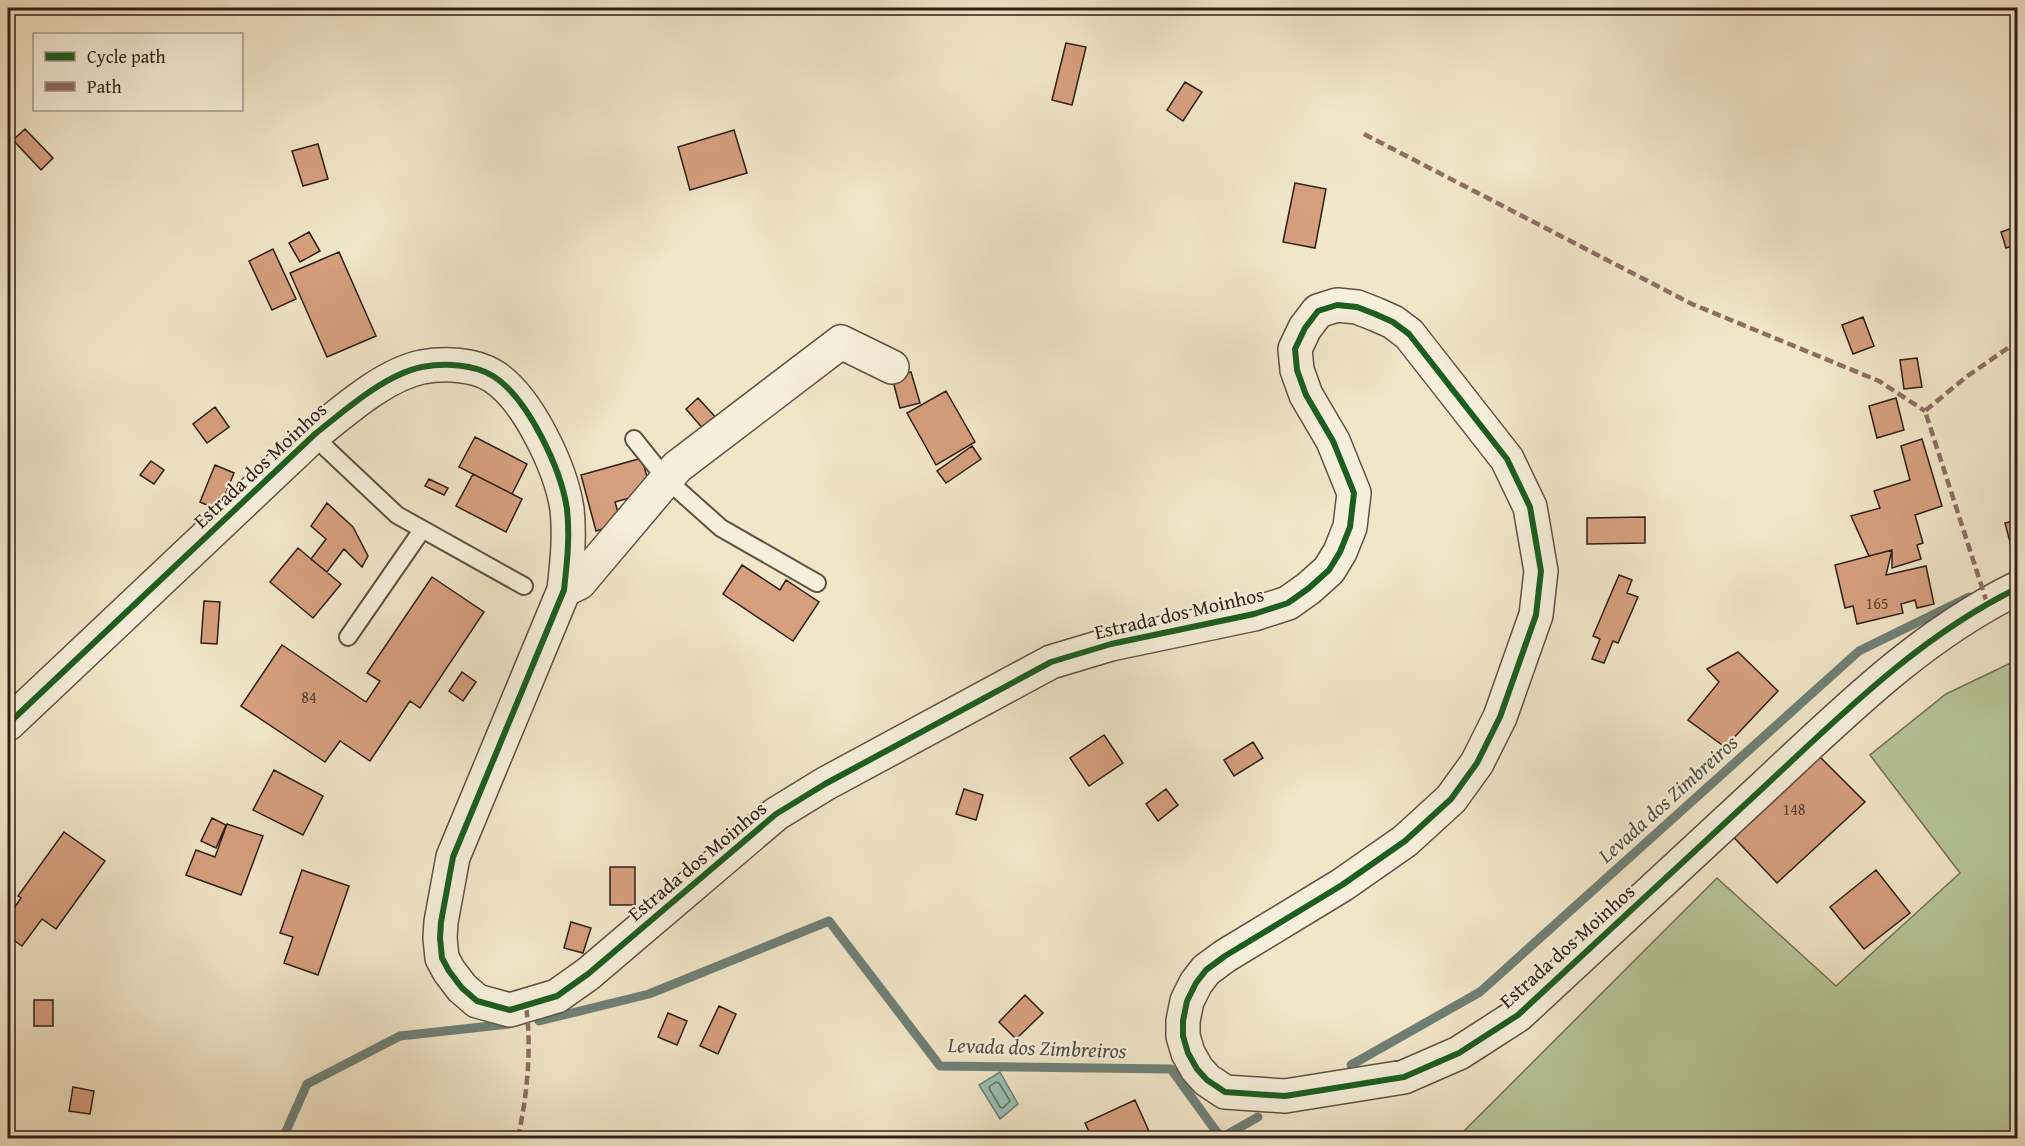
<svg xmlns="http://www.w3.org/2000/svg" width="2025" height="1146" font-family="'Gentium Book Plus',serif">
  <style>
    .green { fill: #b7c699; stroke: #727258; stroke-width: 1.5 }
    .water { fill: #9bc0b4; stroke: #6f8076; stroke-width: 1.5 }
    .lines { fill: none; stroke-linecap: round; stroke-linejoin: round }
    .shore { stroke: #647066; stroke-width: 1.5 }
    .stream { stroke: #6f8076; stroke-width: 9 }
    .building { fill: #d69f7e; stroke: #2e1f18; stroke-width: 1.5 }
    .service-casing { stroke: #5f5144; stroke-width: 20 }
    .minor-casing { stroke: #5f5144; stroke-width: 36 }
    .tertiary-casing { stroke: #5f5144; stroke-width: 36 }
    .service { stroke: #f6efdb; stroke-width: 16 }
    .minor { stroke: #f6efdb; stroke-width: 33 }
    .tertiary { stroke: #f6efdb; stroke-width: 33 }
    .quiet { stroke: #8d6e63; stroke-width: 4.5; stroke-dasharray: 9 4.5; stroke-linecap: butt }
    .cycleway-casing { stroke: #f6efdb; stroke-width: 10 }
    .cycleway { stroke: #1b5e20; stroke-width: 6 }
    .labels { text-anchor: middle; stroke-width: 4.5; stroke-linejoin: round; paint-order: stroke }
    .number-label { font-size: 16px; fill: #583f32 }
    .street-label { font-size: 20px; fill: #2e1f18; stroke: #f6efdb }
    .water-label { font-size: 21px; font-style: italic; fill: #4f4f47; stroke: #f6efdb }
  </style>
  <rect width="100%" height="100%" fill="#f1e6c8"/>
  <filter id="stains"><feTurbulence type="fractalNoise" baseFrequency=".00333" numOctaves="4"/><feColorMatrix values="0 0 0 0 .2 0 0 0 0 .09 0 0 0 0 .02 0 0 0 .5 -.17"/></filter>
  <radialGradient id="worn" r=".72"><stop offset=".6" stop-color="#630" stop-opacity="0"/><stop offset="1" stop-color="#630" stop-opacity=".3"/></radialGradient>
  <path class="green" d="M2017,660V1138H1457L1717,878L1836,986L1960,873L1870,755L1946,694Z"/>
  <path class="water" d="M1000,1072L1018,1104L1000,1119L979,1085Z"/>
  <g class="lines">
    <path class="shore" d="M996,1082L999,1083L1010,1101L1003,1108L1000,1107L989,1088L990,1086Z"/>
    <path class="stream" d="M539,1021L649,994L829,921L940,1066L1171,1069L1221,1138L1258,1117
      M1351,1065L1480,992L1859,651L1969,597
      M283,1138L307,1084L400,1036L509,1024"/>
  </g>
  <path class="building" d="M1066,43L1086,47L1072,105L1052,100Z
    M1185,82L1202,92L1183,121L1167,110Z
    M25,129L53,158L41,170L13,140Z
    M734,130L747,173L690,190L678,147Z
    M318,144L328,179L303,186L292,151Z
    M1295,183L1326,189L1315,248L1283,242Z
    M2018,226V244L2006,248L2001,232Z
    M309,232L320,251L300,262L289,243Z
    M273,249L296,299L272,310L249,261Z
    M339,252L376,336L327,357L290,273Z
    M1863,317L1874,346L1853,354L1842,325Z
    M1917,358L1922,387L1904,389L1900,360Z
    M911,372L920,403L900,408L892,377Z
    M946,391L975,442L936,465L907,413Z
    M698,398L718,420L705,431L686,409Z
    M1896,398L1904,430L1877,438L1869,406Z
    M215,407L229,427L207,443L193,424Z
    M475,437L527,464L512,494L459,467Z
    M1922,439L1942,506L1915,515L1923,543L1917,545L1921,559L1892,568V550L1869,556L1851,516L1880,508L1874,491L1910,480L1901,446Z
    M972,446L981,459L946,483L937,471Z
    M642,458L651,492L615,502L621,523L596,531L581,475Z
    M151,461L164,470L154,484L140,475Z
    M215,465L234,473L219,510L200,502Z
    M473,474L522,499L506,532L456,506Z
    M429,479L448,488L444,495L425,486Z
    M327,503L353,527L368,556L362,567L344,549L327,572L311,559L326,539L311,526Z
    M1645,517V543L1587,544V518Z
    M2018,520V545L2011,546L2005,523Z
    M298,548L341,584L313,618L270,582Z
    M1892,550L1886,575L1926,566L1934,604L1917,608L1915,600L1901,604L1903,613L1857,624L1853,606L1845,608L1835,565Z
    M742,565L780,590L786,580L819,602L793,641L723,594Z
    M1619,575L1632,580L1627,593L1638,597L1618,643L1613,641L1604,663L1592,659L1600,639L1593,636Z
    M432,577L484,612L420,708L410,701L370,761L340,741L325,762L241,706L282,645L366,702L380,681L367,673Z
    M204,601L220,602L217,644L201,643Z
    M1738,652L1778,691L1725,747L1688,720L1719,682L1707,669Z
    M462,672L476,682L463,701L449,691Z
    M1104,735L1123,763L1089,786L1070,758Z
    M1253,742L1263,758L1234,776L1224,760Z
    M1816,753L1865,802L1777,883L1724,827Z
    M274,770L323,796L303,835L253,810Z
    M964,789L983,795L976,820L956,814Z
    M1166,789L1178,805L1158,821L1146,804Z
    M212,818L226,825L216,848L201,841Z
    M227,824L263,836L241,895L186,875L196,850L215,857Z
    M64,832L105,861L56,929L42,919L22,946L8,936V917L21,898L18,896Z
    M610,867H635V905H610Z
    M302,870L349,886L318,975L284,963L293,937L280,933Z
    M1876,870L1910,913L1864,949L1830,907Z
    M571,922L591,928L583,953L564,948Z
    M1025,995L1043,1013L1016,1039L999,1022Z
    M34,1000H53V1026H34Z
    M719,1006L736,1014L718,1054L700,1046Z
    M668,1013L687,1021L677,1045L658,1037Z
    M73,1087L94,1091L90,1114L69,1111Z
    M1135,1100L1152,1138H1092L1085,1123Z
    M319,1133L344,1134V1138H319Z"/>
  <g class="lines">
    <g class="service-casing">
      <path id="service" d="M315,434L327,449L397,515L524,586
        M634,439L666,479L721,528L817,583
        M348,637L422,530"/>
    </g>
    <g class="minor-casing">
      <path id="minor" d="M564,590L579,583L677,467L841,342L892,367"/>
    </g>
    <g class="tertiary-casing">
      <path id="tertiary" d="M8,724L315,434C345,410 384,375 422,367C444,363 474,364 493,376C528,398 561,469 567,509C570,537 567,563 564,590L453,857L441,922L440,938L442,958L449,971L462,988L477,1001L510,1010L557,996L588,974L776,814L825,784L1051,662L1111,644L1254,614L1288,603L1309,588L1329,570L1340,552L1350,527L1354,493L1333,441L1306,395L1297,370L1295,349L1305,328L1318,311L1337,305L1357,307L1375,314L1393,322L1409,334L1507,459L1530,507L1541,571L1536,615L1500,717L1477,763L1451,799L1405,841L1342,885L1225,956L1206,970L1196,983L1187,1001L1183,1021V1036L1188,1053L1197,1069L1207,1080L1225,1092L1285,1096L1404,1077L1459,1053L1518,1015C1601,939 1683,862 1765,786C1843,713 1921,635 2018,588"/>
    </g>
    <use href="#service" class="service"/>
    <use href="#minor" class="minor"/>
    <use href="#tertiary" class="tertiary"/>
    <path class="quiet" d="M1364,134L1692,304L1879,381L1925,411
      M1987,603L1925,411L1966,377L2018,341
      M518,1138C527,1096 532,1049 526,1006"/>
    <g class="cycleway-casing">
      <path id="cycleway" d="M8,724L315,434C345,410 384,375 422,367C444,363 474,364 493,376C528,398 561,469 567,509C570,537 567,563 564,590L453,857L441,922L440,938L442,958L449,971L462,988L477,1001L510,1010L557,996L588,974L776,814L825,784L1051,662L1111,644L1254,614L1288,603L1309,588L1329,570L1340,552L1350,527L1354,493L1333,441L1306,395L1297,370L1295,349L1305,328L1318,311L1337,305L1357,307L1375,314L1393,322L1409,334L1507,459L1530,507L1541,571L1536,615L1500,717L1477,763L1451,799L1405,841L1342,885L1225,956L1206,970L1196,983L1187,1001L1183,1021V1036L1188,1053L1197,1069L1207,1080L1225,1092L1285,1096L1404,1077L1459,1053L1518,1015C1601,939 1683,862 1765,786C1843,713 1921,635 2018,588"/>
    </g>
    <use href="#cycleway" class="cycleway"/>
  </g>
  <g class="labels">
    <g class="number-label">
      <text x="1877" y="609">165</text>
      <text x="309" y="703">84</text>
      <text x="1794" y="815">148</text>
    </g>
    <g class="street-label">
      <text transform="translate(260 465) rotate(-43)" y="7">Estrada dos Moinhos</text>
      <text transform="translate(1179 613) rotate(-13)" y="7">Estrada dos Moinhos</text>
      <text transform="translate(697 861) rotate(-40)" y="7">Estrada dos Moinhos</text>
      <text transform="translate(1567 946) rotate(-42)" y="7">Estrada dos Moinhos</text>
    </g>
    <g class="water-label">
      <text transform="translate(1668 799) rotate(-42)" y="7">Levada dos Zimbreiros</text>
      <text transform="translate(1037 1048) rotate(2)" y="7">Levada dos Zimbreiros</text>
    </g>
  </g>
  <rect width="2025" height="1146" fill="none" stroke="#f1e6c8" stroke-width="30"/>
  <rect x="9" y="9" width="2007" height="1128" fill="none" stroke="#2e1f18" stroke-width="3"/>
  <rect x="15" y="15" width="1995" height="1116" fill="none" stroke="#2e1f18" stroke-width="1.5"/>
  <rect x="33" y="33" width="210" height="78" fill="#f6efdb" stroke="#a69c8d" stroke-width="1.5"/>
  <rect x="45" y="52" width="30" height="9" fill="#1b5e20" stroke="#a69c8d" stroke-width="1.5"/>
  <text x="87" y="63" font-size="18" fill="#2e1f18">Cycle path</text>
  <rect x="45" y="82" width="30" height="9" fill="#8d6e63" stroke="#a69c8d" stroke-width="1.5"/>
  <text x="87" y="93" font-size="18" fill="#2e1f18">Path</text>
  <rect width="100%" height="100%" filter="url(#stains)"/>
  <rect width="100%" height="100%" fill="url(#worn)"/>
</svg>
